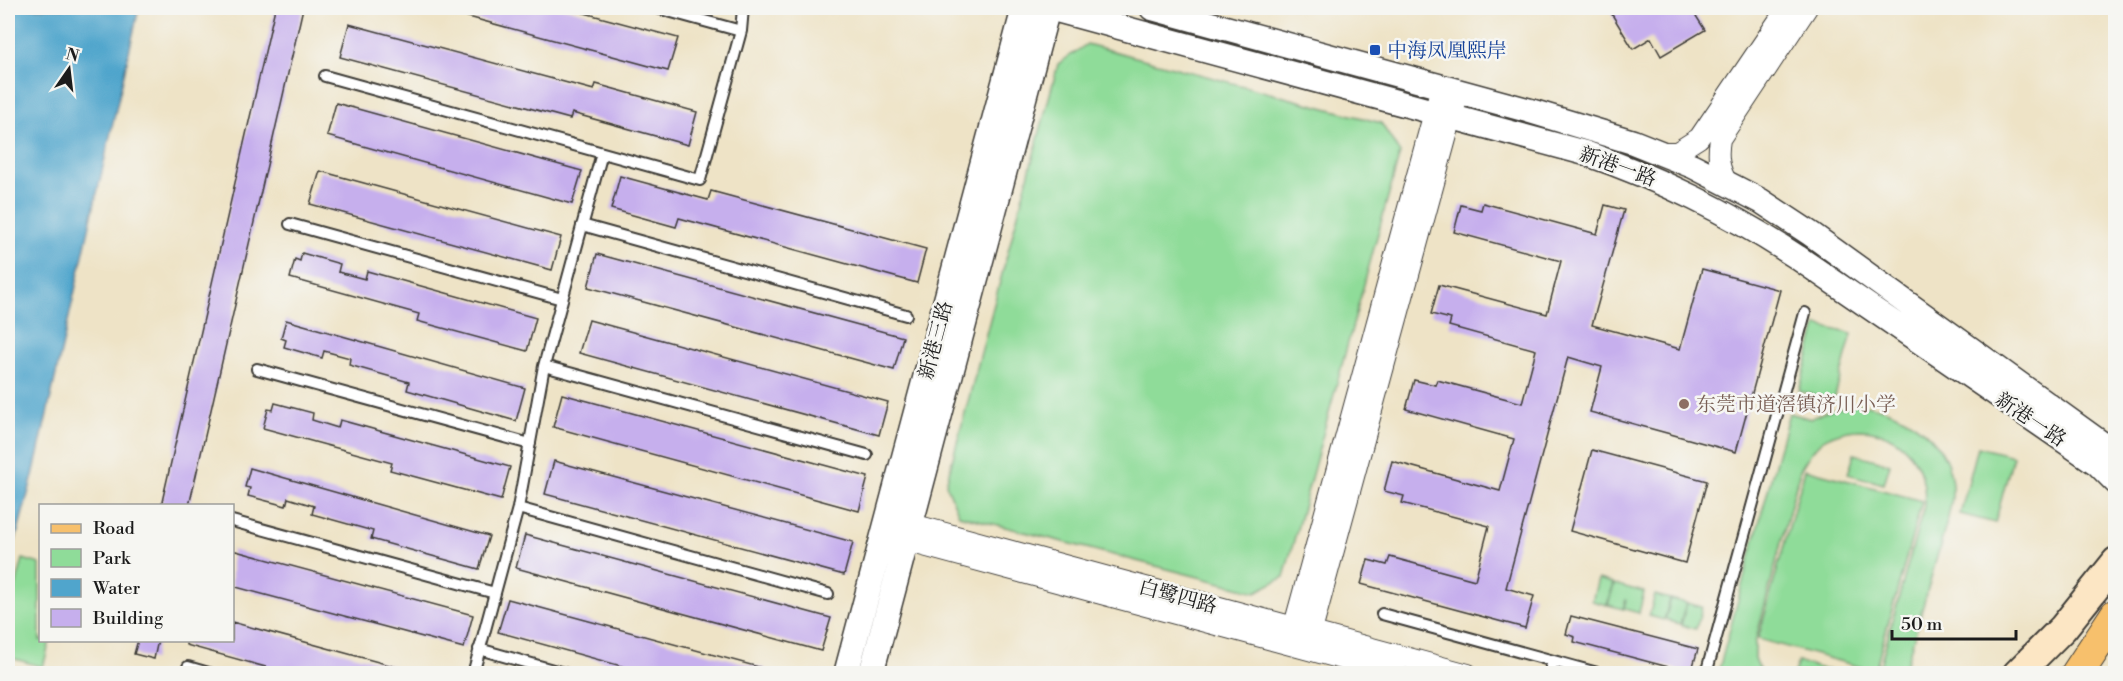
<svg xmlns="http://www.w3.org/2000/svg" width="2123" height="681" font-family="'Libre Bodoni','Noto Serif SC',serif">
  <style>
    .green { fill: #8fdc99; stroke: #567c5a; stroke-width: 1.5 }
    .water { fill: #50a5cc; stroke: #366074; stroke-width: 1.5 }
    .building { fill: #c6afed }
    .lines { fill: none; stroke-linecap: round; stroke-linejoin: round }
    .service-casing { stroke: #3c3a36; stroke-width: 14 }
    .minor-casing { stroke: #3c3a36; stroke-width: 22 }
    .tertiary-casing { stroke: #3c3a36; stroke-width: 27 }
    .secondary-casing { stroke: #3c3a36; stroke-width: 32 }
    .primary-casing { stroke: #3c3a36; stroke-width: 34 }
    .service { stroke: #fff; stroke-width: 10 }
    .minor { stroke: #fff; stroke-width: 20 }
    .tertiary { stroke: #fff; stroke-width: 24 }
    .secondary { stroke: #fce6c4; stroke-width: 28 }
    .primary { stroke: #f7c06c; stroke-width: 32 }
    .transit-dot { fill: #1a4fb4; stroke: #f6f6f2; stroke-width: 2 }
    .education-dot { fill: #8d6e63; stroke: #f6f6f2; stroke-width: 2 }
    .labels { text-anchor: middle; stroke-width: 5; stroke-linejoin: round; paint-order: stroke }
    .transit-label { font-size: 20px; fill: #164399; stroke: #f6f6f2; text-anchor: start }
    .street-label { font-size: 20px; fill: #1c1c1c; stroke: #f6f6f2 }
    .education-label { font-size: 20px; fill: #785e54; stroke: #f6f6f2; text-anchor: start }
  </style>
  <rect width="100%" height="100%" fill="#f6f6f2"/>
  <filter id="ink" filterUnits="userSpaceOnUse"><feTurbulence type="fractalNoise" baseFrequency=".0167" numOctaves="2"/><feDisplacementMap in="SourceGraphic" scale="12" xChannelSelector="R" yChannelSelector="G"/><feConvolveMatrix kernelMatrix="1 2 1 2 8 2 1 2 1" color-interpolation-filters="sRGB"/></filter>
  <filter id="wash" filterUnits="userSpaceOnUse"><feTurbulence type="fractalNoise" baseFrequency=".008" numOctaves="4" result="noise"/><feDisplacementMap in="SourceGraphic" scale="24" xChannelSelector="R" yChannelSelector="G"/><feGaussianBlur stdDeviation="1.35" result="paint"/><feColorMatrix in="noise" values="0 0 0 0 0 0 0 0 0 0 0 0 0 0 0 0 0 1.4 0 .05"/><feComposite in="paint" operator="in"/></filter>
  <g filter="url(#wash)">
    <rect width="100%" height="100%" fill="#eee3c6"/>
    <path class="green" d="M1087,44L1381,123L1400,153L1284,577L1256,592L959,515L946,484L1058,64Z
      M1817,325L1852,334L1834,400L1799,391Z
      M1857,404C1905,408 1955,442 1952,495C1952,503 1949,511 1948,518L1904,673H1878L1924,506C1930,461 1894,423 1848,431C1839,433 1829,436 1822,441C1812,449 1806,460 1800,470L1755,643V658L1761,673H1718L1789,413L1811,419L1826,411Z
      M1978,447L2013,456L1995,523L1960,514Z
      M1854,454L1890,464L1884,484L1848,474Z
      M1805,469L1922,501L1875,671L1758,639Z
      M23,559L40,564V640L50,641L43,667L8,657V616Z
      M1598,579L1613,583L1607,605L1592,601Z
      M1614,584L1644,592L1639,613L1624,609L1626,599L1623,609L1608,605Z
      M1655,595L1670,599L1664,620L1649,616Z
      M1671,599L1686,603L1680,624L1665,620Z
      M1687,603L1702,607L1696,629L1681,625Z
      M1798,662L1830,671L1829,673H1794Z"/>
    <path class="water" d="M8,8H139L33,476L8,567Z"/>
    <g id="blocks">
      <path class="building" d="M275,8H303L189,506H161Z
        M451,8H566L678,38L668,71L450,12Z
        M1608,8H1691L1705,30L1661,56L1651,38L1633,49Z
        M349,24L594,90L596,84L697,112L688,145L572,113L570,119L340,57Z
        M336,103L582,171L572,204L327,136Z
        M320,171L561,237L552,270L310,204Z
        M620,176L708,200L711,191L926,249L917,283L679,218L676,227L611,209Z
        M1483,203L1597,234L1605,205L1624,210L1592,325L1680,349L1702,269L1780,290L1736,452L1590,412L1602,367L1568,357L1506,588L1534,596L1525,628L1361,584L1368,560L1387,565L1390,557L1475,580L1489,526L1402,503L1404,496L1384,491L1392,461L1500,491L1514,439L1406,409L1414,380L1435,385L1437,380L1522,403L1536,350L1449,326L1451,319L1431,314L1439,285L1547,314L1561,261L1454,232L1461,205L1481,210Z
        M302,253L340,264L338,272L365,279L367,271L536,318L527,351L417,321L419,314L290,278L295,259L300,261Z
        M597,254L903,337L894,370L588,287Z
        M286,320L525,388L516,421L407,390L409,382L349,365L350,358L324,351L322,358L284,347L286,340L281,338Z
        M589,320L888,402L879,435L579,353Z
        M562,394L868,477L859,511L553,427Z
        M275,403L313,413L312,420L338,428L340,420L510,467L501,500L390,470L392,463L263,428L268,409L273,410Z
        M1592,450L1707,481L1685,563L1570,531Z
        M554,461L853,542L844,575L545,494Z
        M250,468L489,536L479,569L371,539L373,531L312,514L314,506L288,498L286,506L248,496L250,488L245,487Z
        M525,535L831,618L821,651L516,568Z
        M232,550L473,615L464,648L232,586Z
        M508,599L766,669V674H650L498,632Z
        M1571,616L1698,649L1691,673L1574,642L1575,637L1566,634Z
        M232,622L404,669V674H291L186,645V640H232Z
        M138,640H158L154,659L134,654Z"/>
    </g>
  </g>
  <g filter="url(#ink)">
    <use href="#blocks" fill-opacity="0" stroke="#3c3a36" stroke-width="1.5"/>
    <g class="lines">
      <g class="service-casing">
        <path id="service" d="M657,8L741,31
          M325,76L700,180L741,31L743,8
          M290,224L562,299
          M582,225L906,315
          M544,366L867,455
          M257,369L530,444
          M518,508L828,594
          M232,521L495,593
          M1382,614L1601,674
          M479,649L567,674
          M188,667L212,674
          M473,674L518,508L544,366L602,153
          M1549,674L1553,661
          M1706,674L1805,313"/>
      </g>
      <g class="minor-casing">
        <path id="minor" d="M1659,152H1677L1699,138L1787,8
          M1727,183C1719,168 1717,157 1720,139L1807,8
          M897,520L1468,674
          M894,538L1398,674
          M1289,644L1438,98
          M1307,649L1459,91"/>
      </g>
      <g class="tertiary-casing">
        <path id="tertiary" d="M1049,8L1585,153C1663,180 1728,212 1797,257L2097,463L2116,482
          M1152,8L1527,110L1633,142L1693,166L1761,201L1811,234L2116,454
          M846,674L1024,8
          M871,674L1048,8"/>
      </g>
      <g class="secondary-casing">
        <path id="secondary" d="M2017,674L2063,628L2116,562"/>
      </g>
      <g class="primary-casing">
        <path id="primary" d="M2077,674L2116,615"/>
      </g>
      <use href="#service" class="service"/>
      <use href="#minor" class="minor"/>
      <use href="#tertiary" class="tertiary"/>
      <use href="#secondary" class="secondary"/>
      <use href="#primary" class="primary"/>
    </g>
  </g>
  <rect class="transit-dot" x="1369" y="44" width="12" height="12" rx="3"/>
  <circle class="education-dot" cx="1684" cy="404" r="6"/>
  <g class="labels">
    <g class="transit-label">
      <text x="1387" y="57">中海凤凰熙岸</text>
    </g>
    <g class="street-label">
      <text transform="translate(1618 166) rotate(20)" y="7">新港一路</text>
      <text transform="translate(935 340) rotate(-75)" y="7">新港三路</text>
      <text transform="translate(2031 419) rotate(34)" y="7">新港一路</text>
      <text transform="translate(1178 596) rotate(15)" y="7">白鹭四路</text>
    </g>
    <g class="education-label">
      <text x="1696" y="411">东莞市道滘镇济川小学</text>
    </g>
  </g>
  <rect width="2123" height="681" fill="none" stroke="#f6f6f2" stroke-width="30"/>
  <rect x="39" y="504" width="195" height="138" fill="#f6f6f2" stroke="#9f9f9c" stroke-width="1.5"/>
  <rect x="51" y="524" width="30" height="9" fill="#f7c06c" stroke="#9f9f9c" stroke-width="1.5"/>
  <text x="93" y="534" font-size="18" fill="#1c1c1c">Road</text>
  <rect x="51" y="549" width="30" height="18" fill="#8fdc99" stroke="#9f9f9c" stroke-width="1.5"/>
  <text x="93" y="564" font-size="18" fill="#1c1c1c">Park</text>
  <rect x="51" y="579" width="30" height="18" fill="#50a5cc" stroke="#9f9f9c" stroke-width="1.5"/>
  <text x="93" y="594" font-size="18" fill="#1c1c1c">Water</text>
  <rect x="51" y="609" width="30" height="18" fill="#c6afed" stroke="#9f9f9c" stroke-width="1.5"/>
  <text x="93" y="624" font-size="18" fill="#1c1c1c">Building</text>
  <g transform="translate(69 69) rotate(14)" stroke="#f6f6f2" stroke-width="4.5" paint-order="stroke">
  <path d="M0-4.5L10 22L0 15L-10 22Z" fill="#1c1c1c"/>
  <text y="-9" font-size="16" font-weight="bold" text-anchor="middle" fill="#1c1c1c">N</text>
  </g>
  <path d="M1892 630v9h124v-9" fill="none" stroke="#1c1c1c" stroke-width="3"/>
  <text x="1901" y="630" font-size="18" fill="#1c1c1c" stroke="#f6f6f2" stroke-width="4.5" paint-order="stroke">50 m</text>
</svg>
